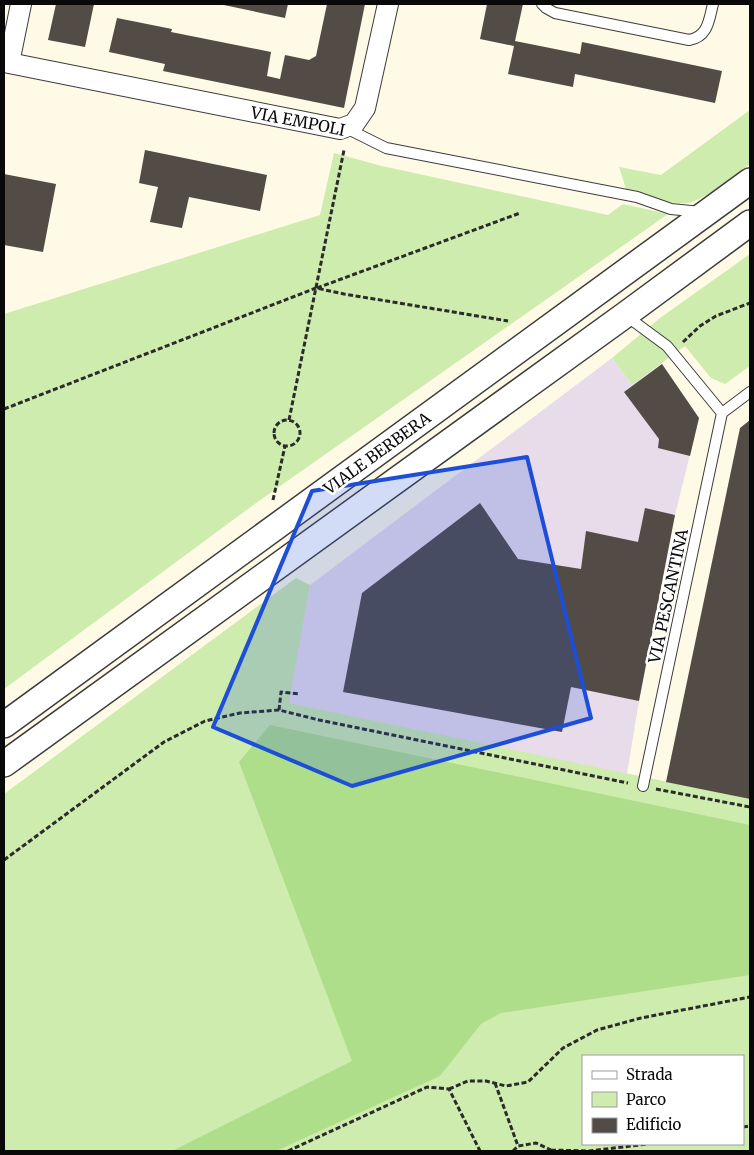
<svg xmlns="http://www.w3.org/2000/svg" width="754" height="1155" font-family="Merriweather,serif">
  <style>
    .industrial { fill: #e9dcea }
    .green { fill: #cdecad; fill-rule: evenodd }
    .forest { fill: #afde8b }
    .building { fill: #534b45 }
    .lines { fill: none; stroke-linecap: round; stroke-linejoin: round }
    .service-casing { stroke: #3c3c3c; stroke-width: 12 }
    .minor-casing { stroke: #3c3c3c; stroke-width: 22 }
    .tertiary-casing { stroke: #3c3c3c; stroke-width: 28 }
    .path { stroke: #2b2b2b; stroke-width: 3; stroke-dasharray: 5 2.5; stroke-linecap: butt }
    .service { stroke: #fff; stroke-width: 10 }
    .minor { stroke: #fff; stroke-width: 20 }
    .tertiary { stroke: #fff; stroke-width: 25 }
    .marked { fill: #1d4ed8; fill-opacity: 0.2; stroke: #1d4ed8; stroke-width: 4; stroke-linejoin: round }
    .labels { text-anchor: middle; stroke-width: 5; stroke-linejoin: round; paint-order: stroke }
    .street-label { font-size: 16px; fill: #090909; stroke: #fff }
  </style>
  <rect width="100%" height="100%" fill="#fffae6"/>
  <path class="industrial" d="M612,358L632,385L662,364L699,418L675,515L639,701L627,774L288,703L310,585Z"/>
  <path class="green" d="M750,110V164C735,174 705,200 688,203C668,205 646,196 627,192L619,167L661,175Z
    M334,153L382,166L608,215L623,204L668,214L256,503L4,689V314L320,215Z
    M750,254V366L725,384L711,378L685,346L632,385L612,358L660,318Z
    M296,578L310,585L289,703L750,799V1151H4V794ZM583,1056H743V1144H583Z"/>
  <path class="forest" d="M270,725L750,825V975L501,1013L481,1024L440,1076L276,1151H172L352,1061L239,762Z"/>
  <path class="building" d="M56,4H94L85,47L48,40Z
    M219,4H288L285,18Z
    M327,4H365L344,108L163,71L165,64L109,52L117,18L172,29L171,32L271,52L267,76L280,79L285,55L309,60L316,56Z
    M487,4H523L515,41L580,54L582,42L722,71L715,103L575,74L573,87L508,74L514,46L480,39Z
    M145,150L267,175L260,211L189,197L182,228L150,222L158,187L139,183Z
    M4,174L56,184L43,252L4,245Z
    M662,364L699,418L690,456L658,448L659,439L624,392Z
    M750,420V799L666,782L740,428Z
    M480,503L518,559L581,569L586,531L638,542L645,508L675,515L639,701L571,687L562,732L343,692L362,593Z"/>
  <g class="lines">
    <g class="service-casing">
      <path id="service" d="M542,4L546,8L555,13L689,40C708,37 709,20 713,4
        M346,128L386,148L637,197L671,209L701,212
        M625,315L667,346L722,413
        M722,413L750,392
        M643,786L722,413"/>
    </g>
    <g class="minor-casing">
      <path id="minor" d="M4,62L340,129L354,124L365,108L388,4
        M9,63L21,4"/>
    </g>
    <g class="tertiary-casing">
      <path id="tertiary" d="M4,725L750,181
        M4,764L625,315L750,223"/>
    </g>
    <path class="path" d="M317,288L520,213
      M683,342L700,326L716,316L750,303
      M4,409L316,288L344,294L508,321
      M274 433a13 13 0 1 1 26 0a13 13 0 1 1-26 0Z
      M289,420L344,150
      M273,500L285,446
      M279,710L281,692L299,694
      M656,789L750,807
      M4,860L164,742L205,721L240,713L279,710L319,720L628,783
      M495,1083L518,1146
      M449,1089L468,1081H486L506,1086L528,1082L563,1048L597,1030L641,1018L750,997
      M743,1127L750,1126
      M551,1150L589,1151L648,1144
      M288,1151L427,1087L449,1089L480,1151
      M513,1151L518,1146L536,1143L551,1150"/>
    <use href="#service" class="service"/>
    <use href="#minor" class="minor"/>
    <use href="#tertiary" class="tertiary"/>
  </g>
  <path class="marked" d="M527,457L591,718L352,786L213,727L312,491Z"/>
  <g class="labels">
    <g class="street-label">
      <text transform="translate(298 121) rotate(11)" y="6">VIA EMPOLI</text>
      <text transform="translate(377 453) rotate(-36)" y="6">VIALE BERBERA</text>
      <text transform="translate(668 596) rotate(-78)" y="6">VIA PESCANTINA</text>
    </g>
  </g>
  <rect width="754" height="1155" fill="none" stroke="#090909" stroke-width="10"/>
  <rect x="582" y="1055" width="162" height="90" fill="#ffffff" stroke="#9d9d9d"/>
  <rect x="592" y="1071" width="25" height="8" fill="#ffffff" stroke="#9d9d9d"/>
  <text x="626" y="1080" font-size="15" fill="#090909">Strada</text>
  <rect x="592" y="1092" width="25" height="15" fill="#cdecad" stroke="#9d9d9d"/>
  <text x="626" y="1105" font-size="15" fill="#090909">Parco</text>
  <rect x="592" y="1118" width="25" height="15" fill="#534b45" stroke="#9d9d9d"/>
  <text x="626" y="1130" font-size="15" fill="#090909">Edificio</text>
</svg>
